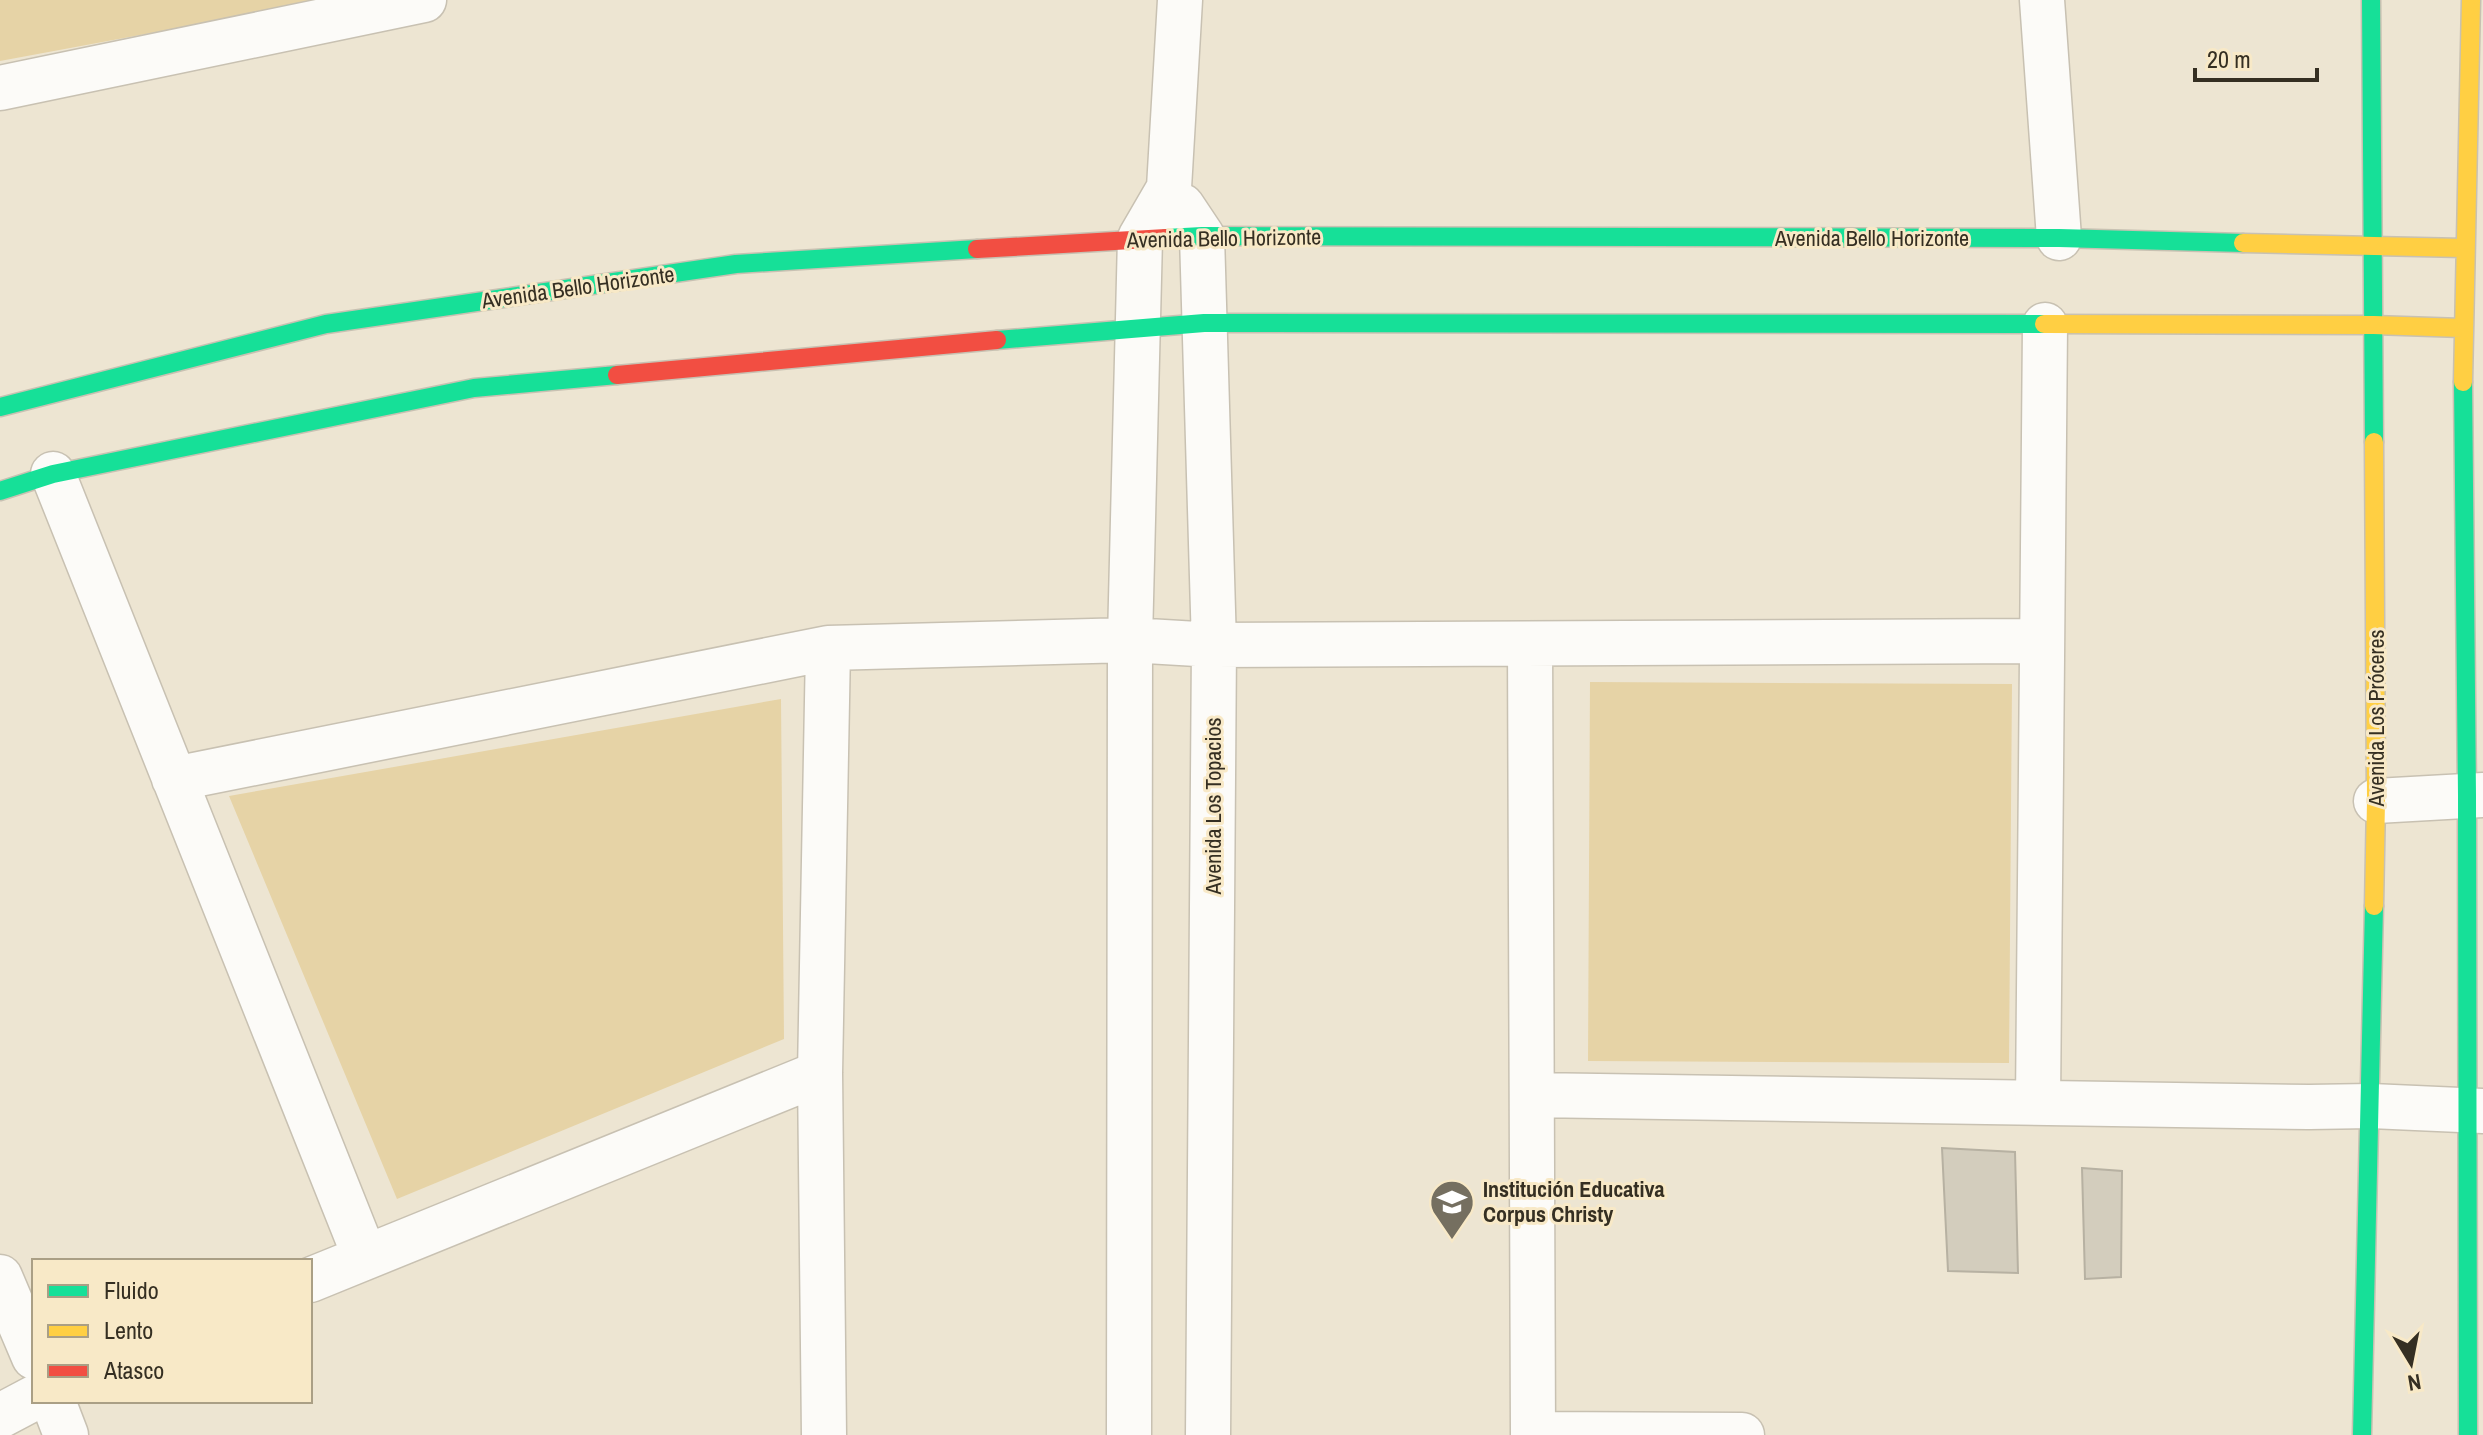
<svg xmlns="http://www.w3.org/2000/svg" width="2483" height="1435" font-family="'Archivo Narrow',sans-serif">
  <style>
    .green { fill: #e6d3a6 }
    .building { fill: #d3cdbd; stroke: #b7b1a2; stroke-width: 2 }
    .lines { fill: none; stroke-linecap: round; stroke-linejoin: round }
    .street-casing { stroke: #c8c1b2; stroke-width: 47 }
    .fast-casing { stroke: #c8c1b2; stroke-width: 21 }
    .slow-casing { stroke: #c8c1b2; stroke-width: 21 }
    .jam-casing { stroke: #c8c1b2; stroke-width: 21 }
    .street { stroke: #fcfbf8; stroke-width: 44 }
    .fast { stroke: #16e098; stroke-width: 18 }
    .slow { stroke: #ffcf43; stroke-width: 18 }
    .jam { stroke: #f24e42; stroke-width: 18 }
    .labels { text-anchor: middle; stroke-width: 6; stroke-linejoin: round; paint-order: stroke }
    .street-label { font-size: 22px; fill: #352f22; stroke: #f8e9c7 }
    .poi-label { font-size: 22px; font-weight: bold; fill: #352f22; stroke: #f8e9c7; text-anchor: start }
  </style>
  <rect width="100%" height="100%" fill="#ede5d2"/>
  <path class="green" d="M0,0H328L0,61Z
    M1590,682L2012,684L2009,1063L1588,1061Z
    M781,699L784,1039L397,1199L229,796Z"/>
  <path class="building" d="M1942,1148L2015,1152L2018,1273L1948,1271Z
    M2082,1168L2122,1171L2121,1277L2085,1279Z"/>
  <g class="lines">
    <g class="street-casing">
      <path id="street" d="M2042,0L2059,238
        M0,88L424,0
        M1182,206L1202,236L1214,645L1208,1435
        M53,474L365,1257
        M1530,644L1533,1435
        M174,779L828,648L1130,640L1214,645L2041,641
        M2376,801L2483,795
        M1532,1095L2309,1107L2371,1106L2483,1111
        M2038,1103L2045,325
        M0,1277L34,1357
        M310,1280L820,1073
        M53,1401L66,1435
        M0,1416L34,1398
        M1533,1434L1742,1435
        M824,1435L820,1073L828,648
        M1129,1435L1130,640L1140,238L1169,188L1180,0"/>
    </g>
    <g class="fast-casing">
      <path id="fast" d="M2371,0L2374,442
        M1166,238L1202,236L2059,238L2243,243
        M997,340L1204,323L2044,324
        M2463,382L2467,795L2468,1435
        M0,407L326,324L736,264L977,249
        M0,491L53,474L474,388L617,375
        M2362,1435L2374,906"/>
    </g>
    <g class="slow-casing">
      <path id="slow" d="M2243,243L2463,248
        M2044,324L2374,325L2462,328
        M2463,382L2471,0
        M2374,906L2376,801L2374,442"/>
    </g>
    <g class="jam-casing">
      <path id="jam" d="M977,249L1166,238
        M617,375L997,340"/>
    </g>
    <use href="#street" class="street"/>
    <use href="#fast" class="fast"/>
    <use href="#slow" class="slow"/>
    <use href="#jam" class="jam"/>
  </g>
  <defs>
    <g id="school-pin" transform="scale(2.3)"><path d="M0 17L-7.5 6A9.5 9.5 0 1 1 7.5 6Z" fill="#756f60" stroke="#f8e9c7"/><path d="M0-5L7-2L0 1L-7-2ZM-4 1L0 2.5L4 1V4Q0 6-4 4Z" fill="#fff"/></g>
  </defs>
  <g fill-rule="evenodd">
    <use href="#school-pin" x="1452" y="1202"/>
  </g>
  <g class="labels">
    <g class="street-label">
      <text transform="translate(1224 238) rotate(-1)" y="8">Avenida Bello Horizonte</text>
      <text x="1872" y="246">Avenida Bello Horizonte</text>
      <text transform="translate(578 287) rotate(-8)" y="8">Avenida Bello Horizonte</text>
      <text transform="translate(2376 718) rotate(-90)" y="8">Avenida Los Próceres</text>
      <text transform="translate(1213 806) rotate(-90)" y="8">Avenida Los Topacios</text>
    </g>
    <g class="poi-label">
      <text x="1483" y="1197">Institución Educativa<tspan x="1483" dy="25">Corpus Christy</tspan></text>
    </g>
  </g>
  <rect x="32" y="1259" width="280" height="144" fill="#f8e9c7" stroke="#aa9f85" stroke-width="2"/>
  <rect x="48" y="1285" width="40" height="12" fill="#16e098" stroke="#aa9f85" stroke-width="2"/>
  <text x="104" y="1299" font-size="24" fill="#352f22">Fluido</text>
  <rect x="48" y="1325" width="40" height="12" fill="#ffcf43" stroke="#aa9f85" stroke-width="2"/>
  <text x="104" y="1339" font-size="24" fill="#352f22">Lento</text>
  <rect x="48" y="1365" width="40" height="12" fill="#f24e42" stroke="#aa9f85" stroke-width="2"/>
  <text x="104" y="1379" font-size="24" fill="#352f22">Atasco</text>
  <g transform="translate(2411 1363) rotate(170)" stroke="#f8e9c7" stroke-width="6" paint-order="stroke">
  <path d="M0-6L14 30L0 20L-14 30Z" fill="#352f22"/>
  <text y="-12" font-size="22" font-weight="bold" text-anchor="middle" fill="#352f22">N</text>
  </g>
  <path d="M2195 68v12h122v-12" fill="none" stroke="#352f22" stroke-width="4"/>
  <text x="2207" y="68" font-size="24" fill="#352f22" stroke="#f8e9c7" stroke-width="6" paint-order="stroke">20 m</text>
</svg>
